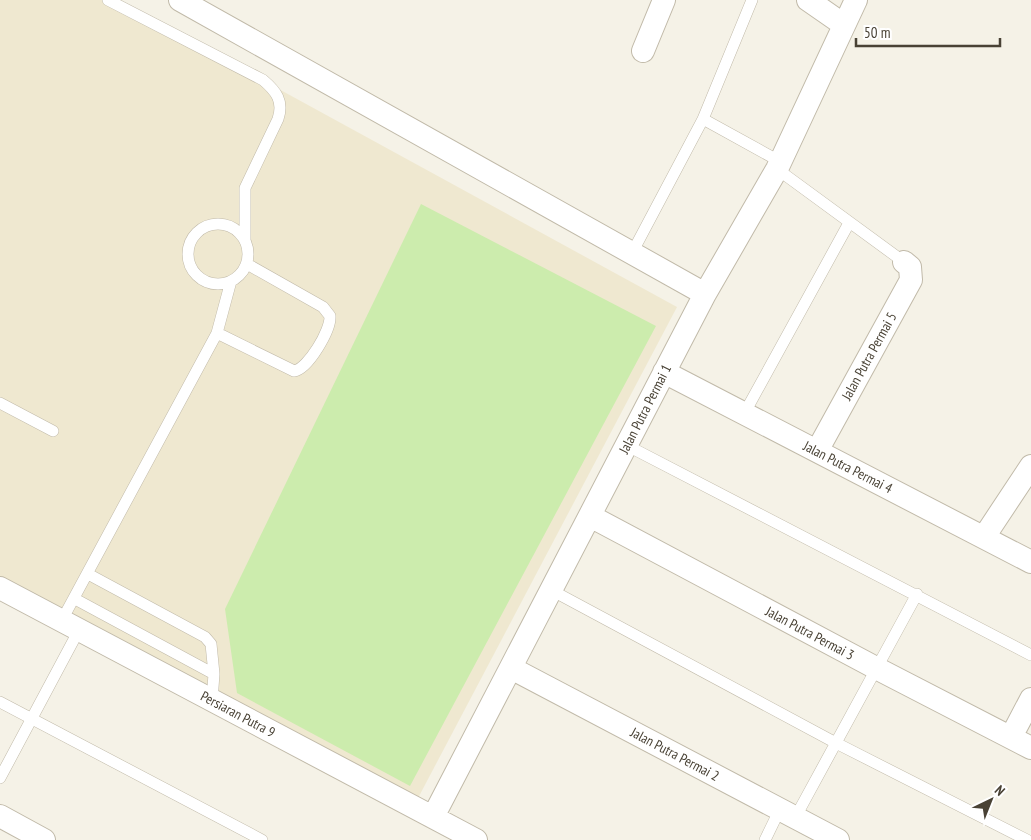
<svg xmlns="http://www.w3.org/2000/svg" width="1031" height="840" font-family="'PT Sans Narrow',sans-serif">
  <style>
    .education { fill: #efe8d0 }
    .green { fill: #ccecad }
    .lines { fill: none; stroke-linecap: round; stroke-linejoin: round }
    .service-casing { stroke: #c1baa9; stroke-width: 12 }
    .minor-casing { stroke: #c1baa9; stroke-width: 24 }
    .service { stroke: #fff; stroke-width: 11 }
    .minor { stroke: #fff; stroke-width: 22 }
    .labels { text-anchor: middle; stroke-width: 4; stroke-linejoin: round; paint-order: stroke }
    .street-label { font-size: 14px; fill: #494235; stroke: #fff }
  </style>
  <rect width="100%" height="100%" fill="#f5f2e7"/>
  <path class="education" d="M0,0H116L677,307L417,800L0,577Z"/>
  <path class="green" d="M421,204L656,326L410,786L237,693L225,609Z"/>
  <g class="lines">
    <g class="service-casing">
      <path id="service" d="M108,0L263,80C276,91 284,101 278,119L245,188V240
        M703,119L781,162
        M777,169L904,262
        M188 254a30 30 0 1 1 60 0a30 30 0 1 1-60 0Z
        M632,253L703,119L752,0
        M217,333L294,371C308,369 331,330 330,316L323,307L247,264
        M0,403L53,431
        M744,414L849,223
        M626,445L1031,655
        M88,574L205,637L211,644L214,674
        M551,590L836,743L1027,840
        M75,599L214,674L212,700
        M62,620L217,333L231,281
        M0,702L262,840
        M0,778L79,630
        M795,818L917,594
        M765,840L780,809"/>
    </g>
    <g class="minor-casing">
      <path id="minor" d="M180,0L705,294
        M808,0L844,25
        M643,51L664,0
        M664,372L1031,562
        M817,451L911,280L910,267L904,262
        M590,516L876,668L1031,748
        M984,537L1031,466
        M0,588L476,840
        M511,668L838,840
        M1011,737L1031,699
        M0,816L44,840
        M433,817L705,294L777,169L856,0"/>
    </g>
    <use href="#service" class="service"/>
    <use href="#minor" class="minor"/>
  </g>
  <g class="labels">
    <g class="street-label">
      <text transform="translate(869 356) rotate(-61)" y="5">Jalan Putra Permai 5</text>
      <text transform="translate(645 409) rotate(-63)" y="5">Jalan Putra Permai 1</text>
      <text transform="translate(848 467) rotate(27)" y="5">Jalan Putra Permai 4</text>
      <text transform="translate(810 633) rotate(28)" y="5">Jalan Putra Permai 3</text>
      <text transform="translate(238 714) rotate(28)" y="5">Persiaran Putra 9</text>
      <text transform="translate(675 754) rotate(28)" y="5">Jalan Putra Permai 2</text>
    </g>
  </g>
  <g transform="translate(991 800) rotate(43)" stroke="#ffffff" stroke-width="4" paint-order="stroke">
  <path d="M0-4L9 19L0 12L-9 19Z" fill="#494235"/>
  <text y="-8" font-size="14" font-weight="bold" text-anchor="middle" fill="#494235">N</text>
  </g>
  <path d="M856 38v8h144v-8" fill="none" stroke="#494235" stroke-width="2.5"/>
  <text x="864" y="38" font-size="15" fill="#494235" stroke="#ffffff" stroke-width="4" paint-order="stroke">50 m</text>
</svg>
